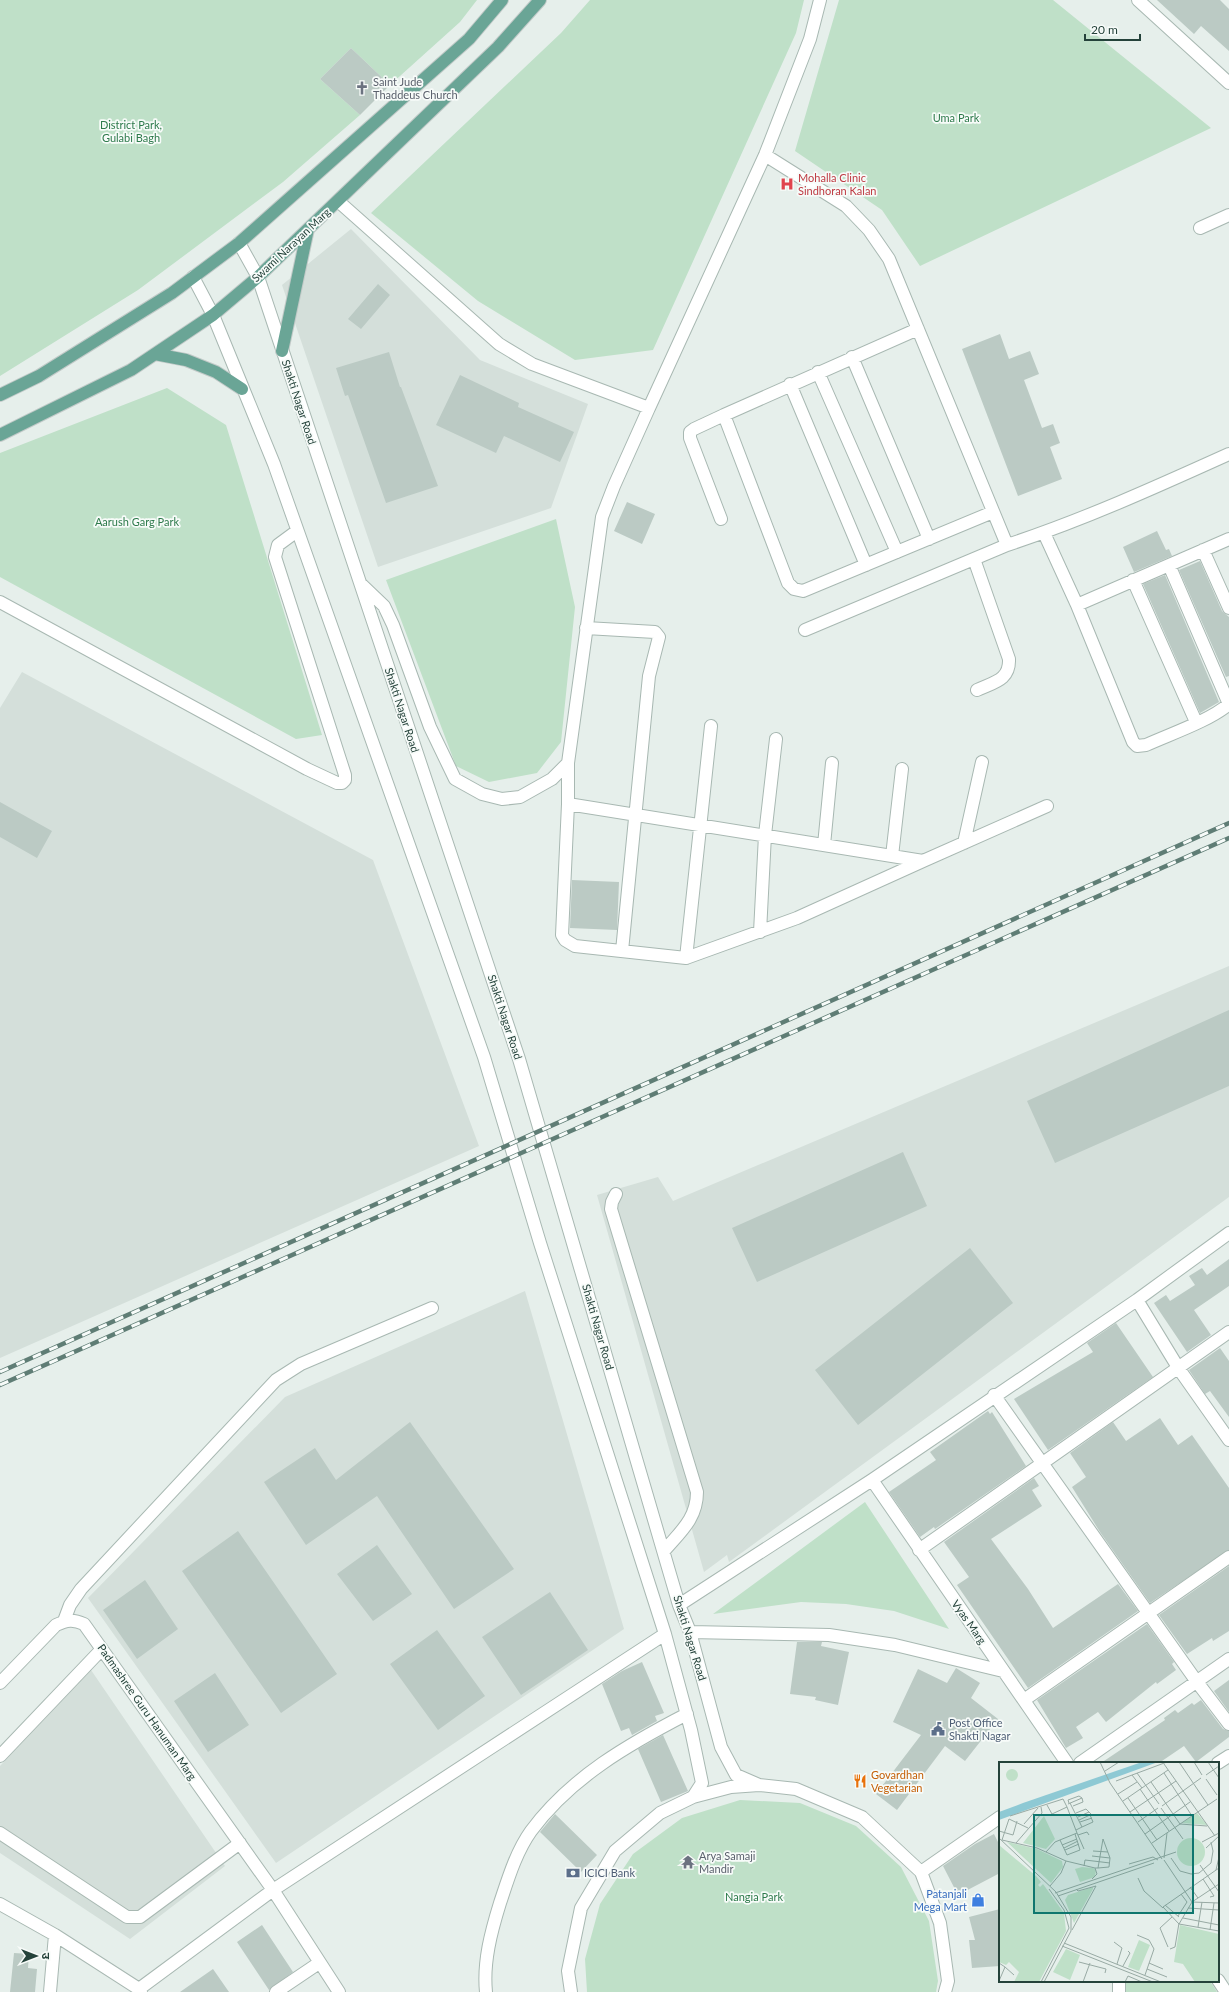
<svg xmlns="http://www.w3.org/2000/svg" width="1229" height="1992" font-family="Lato,'Noto Sans Devanagari',sans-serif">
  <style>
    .built { fill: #d4dfda }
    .green { fill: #bfe0c8 }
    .building { fill: #bbcac4 }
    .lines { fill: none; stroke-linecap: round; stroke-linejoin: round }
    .minor-casing { stroke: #a8b8b2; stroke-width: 14 }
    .major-casing { stroke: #c2cac8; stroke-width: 14 }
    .minor { stroke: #fff; stroke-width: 12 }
    .major { stroke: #6aa596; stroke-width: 12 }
    .rail-casing { stroke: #5f7d75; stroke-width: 4.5 }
    .rail { stroke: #f7fbf9; stroke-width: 3; stroke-dasharray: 9; stroke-linecap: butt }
    .labels { text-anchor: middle; stroke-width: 3.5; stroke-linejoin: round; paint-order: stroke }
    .worship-label { font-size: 11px; fill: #5b616d; stroke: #f7fbf9; text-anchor: start }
    .park-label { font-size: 11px; fill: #2d7a4b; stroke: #f7fbf9 }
    .health-label { font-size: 11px; fill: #be3a42; stroke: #f7fbf9; text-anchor: start }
    .street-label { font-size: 11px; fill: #24423a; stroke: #f7fbf9 }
    .service-label { font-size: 11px; fill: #4e5e75; stroke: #f7fbf9; text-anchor: start }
    .food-label { font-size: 11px; fill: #c56008; stroke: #f7fbf9; text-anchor: start }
    .shop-label { font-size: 11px; fill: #366cbe; stroke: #f7fbf9; text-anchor: end }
    .inset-road { fill: none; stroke: #98aaa4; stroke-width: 1 }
    .view { fill: #0f766e; fill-opacity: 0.15; stroke: #0f766e; stroke-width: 2 }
    .inset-edge { fill: none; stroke: #24423a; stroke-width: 2 }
  </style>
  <rect width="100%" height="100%" fill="#e6efeb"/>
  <path class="built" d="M351,229L480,360L588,404L551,508L378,567L282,285Z
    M22,672L373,860L479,1146L0,1358V708Z
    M1229,966V1197L729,1562L727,1555L704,1572L597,1195L658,1177L673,1201Z
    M525,1291L624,1629L276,1863L88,1598L285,1397Z
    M91,1670L225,1866L130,1939L0,1853V1766Z"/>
  <path class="green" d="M0,0H477L460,22L390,85L351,48L320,79L360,115L283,182L138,290L0,376Z
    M590,0H804L796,33L653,350L575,360L478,301L371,213L561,33Z
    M839,0H1053L1211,128L920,266L882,210L795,151Z
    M167,388L226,425L322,735L296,739L0,577V453Z
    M556,519L575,607L561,742L537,773L489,782L456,766L386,580Z
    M865,1502L949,1629L894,1611L846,1604L801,1602L713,1614Z
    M740,1800L800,1803L856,1826L901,1867L929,1921L938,1981L936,1992H587L585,1959L600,1904L633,1854L682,1818Z
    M1125,1981H1210L1217,1992H1125Z"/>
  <path class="building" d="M1157,0H1220L1229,9V51L1201,26L1194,34Z
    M351,48L390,85L360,115L320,79Z
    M378,284L390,295L361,329L348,319Z
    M1000,334L1009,359L1030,351L1039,374L1024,380L1042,428L1053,424L1060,443L1050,447L1062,479L1018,496L962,349Z
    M389,352L400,387H401L438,486L386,503L348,395L345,396L336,368Z
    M460,375L519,403L518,407L574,432L560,462L504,436L496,453L436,425Z
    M627,502L655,514L642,544L614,531Z
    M1157,531L1166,550L1169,549L1172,556L1134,572L1123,547Z
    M1200,561L1222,611L1229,617V676L1226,677L1179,570Z
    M1165,575L1219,702L1200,713L1143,584Z
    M0,802L52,831L37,858L0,837Z
    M572,880L619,882L617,930L570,928Z
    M1229,1010V1086L1055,1163L1027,1101Z
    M903,1152L927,1206L757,1282L732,1228Z
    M970,1248L1013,1303L858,1425L815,1370Z
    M1229,1259V1286L1194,1310L1211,1335L1187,1352L1154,1303L1166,1295L1170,1301L1195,1285L1189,1276L1202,1268L1207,1275Z
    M1116,1323L1153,1377L1048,1450L1014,1399L1093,1352L1087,1343Z
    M1220,1348L1229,1361V1417L1210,1391L1205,1394L1189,1370Z
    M988,1411L990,1414L992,1412L1026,1466L935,1529L934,1527L920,1537L889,1492L936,1460L930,1452Z
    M1160,1418L1178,1445L1192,1435L1229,1488V1550L1150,1603L1100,1532L1072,1487L1086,1477L1070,1453L1113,1422L1126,1441Z
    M410,1422L514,1569L454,1609L377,1496L306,1545L264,1482L315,1448L336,1480Z
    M1034,1478L1039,1486L1032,1490L1042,1506L991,1539L1028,1589L1053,1628L1118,1584L1138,1611L1028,1688L957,1585L969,1577L944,1542Z
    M238,1531L337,1674L281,1713L182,1571Z
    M377,1545L412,1594L373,1621L337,1574Z
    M1229,1566V1631L1213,1641L1212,1638L1187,1654L1159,1615Z
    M145,1580L178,1629L137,1659L103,1610Z
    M550,1592L588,1650L521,1695L482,1637Z
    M1147,1624L1174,1662L1172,1664L1176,1670L1157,1684L1156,1682L1106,1722L1098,1712L1076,1727L1083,1738L1066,1748L1037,1700Z
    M437,1630L485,1696L438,1730L390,1664Z
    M797,1642H822L821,1646L849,1652L838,1705L815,1700L816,1697L790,1694Z
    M642,1662L664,1713L655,1716L657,1721L632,1735L629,1728L621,1731L602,1684L622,1671Z
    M956,1668L980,1683L971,1698L998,1719L965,1761L945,1746L897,1810L876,1794L921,1735L893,1722L918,1669L947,1683Z
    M215,1673L249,1725L208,1752L174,1701Z
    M1229,1680V1712L1214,1691Z
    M1201,1700L1223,1729L1229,1731V1737L1196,1762L1184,1746L1159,1763H1101L1165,1720L1164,1718L1175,1710L1178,1713L1192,1703L1194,1705Z
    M663,1735L688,1791L661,1802L638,1749Z
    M555,1814L597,1855L581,1872L540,1832Z
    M994,1834L1000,1846V1873L958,1895L943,1866L975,1844Z
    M1000,1909V1966L972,1968L969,1940H975L969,1917Z
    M262,1925L293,1972L269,1990L237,1942Z
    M14,1953L29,1954L28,1968L37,1969L35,1992H10Z
    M213,1969L229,1992H180Z"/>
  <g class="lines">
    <g class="minor-casing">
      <path id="minor" d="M1138,0L1229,83
        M765,155L846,206L869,230L889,259L1007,545L805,630
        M338,201L499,344L532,364L649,408L765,155L810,39L820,0
        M1200,228L1229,215
        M239,243L258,277L519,1059L679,1605L690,1632L721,1747L736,1775L759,1785
        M193,277L213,315L274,464L484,1057L540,1243L665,1634L691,1730L702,1783L693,1797
        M918,329L724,415L788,583L794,589L803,591L993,512
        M852,357L929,539
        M818,372L897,552
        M790,384L866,565
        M721,519L690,438V432L694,429L724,415
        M1044,533L1077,605L1229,539
        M1007,545C1083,520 1156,487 1229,454
        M1203,550L1229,608
        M974,559L1009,659C1010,680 994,682 977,690
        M1169,565L1229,704
        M1133,580L1196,722
        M361,584L384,606L393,625L430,727L455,779L482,794L502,799L520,797L552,779L568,763L602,517L614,486L649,408
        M0,602L307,769L337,783H342L345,780V775L275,557L278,545L297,531
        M1077,605L1133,742L1137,746L1146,745C1170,734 1209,721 1229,704
        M586,628L655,632L659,637L649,676L622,951
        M568,763V804L923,861L797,918L686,958L575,946L565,940L562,935L568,804
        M964,843L982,762
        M824,845L832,763
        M892,856L902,769
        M923,861L1047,806
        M760,932L765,835L776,739
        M686,958L711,726
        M616,1194L612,1202L611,1209L697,1492C697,1519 680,1532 664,1551
        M1137,1300L1179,1369L1229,1440
        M994,1395L1197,1682L1229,1724
        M872,1480L1067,1763
        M919,1550L1229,1332
        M679,1605L872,1480L1137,1300L1229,1233
        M64,1621L70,1605L81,1589L276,1380L301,1364L432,1308
        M690,1632L829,1635L895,1645L1003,1671
        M0,1683L56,1625C67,1620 73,1619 84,1624L273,1890L339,1992
        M1024,1700L1229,1557
        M0,1756L102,1649
        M1080,1763L1229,1659
        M1218,1763L1229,1756
        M0,1833L127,1917H140L240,1843
        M921,1872L1000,1817
        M0,1904L55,1935L139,1989L141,1992
        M1218,1980L1226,1992
        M139,1989L273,1890L665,1634
        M50,1992L55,1935
        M276,1992L319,1963
        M486,1992C483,1962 491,1932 500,1903C508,1879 516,1852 531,1831C571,1777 629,1744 687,1714
        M571,1992L568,1971L581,1908L615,1851L660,1813L693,1797L731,1787L759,1785L796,1789L862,1817L921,1872L940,1923L948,1981L945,1992
        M1119,1992V1981"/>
    </g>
    <g class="major-casing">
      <path id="major" d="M282,351L308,229
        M155,354L186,360L216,372L242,389
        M0,395L39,376L172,293L239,243L469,39L502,0
        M0,435L131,370L213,315L258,277L498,47L540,0"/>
    </g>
    <use href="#minor" class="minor"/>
    <use href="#major" class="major"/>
    <g class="rail-casing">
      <path id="rail" d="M0,1372L1229,823
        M0,1385L1229,838"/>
    </g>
    <use href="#rail" class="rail"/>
  </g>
  <defs>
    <g id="church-bare" transform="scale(1.08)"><path d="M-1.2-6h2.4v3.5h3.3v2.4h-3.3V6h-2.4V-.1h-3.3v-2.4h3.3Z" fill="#6b7280" stroke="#f7fbf9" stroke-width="2.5" paint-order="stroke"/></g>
    <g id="hospital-bare" transform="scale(1.08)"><path d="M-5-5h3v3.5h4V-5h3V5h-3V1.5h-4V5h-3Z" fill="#e0444e" stroke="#f7fbf9" stroke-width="2.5" paint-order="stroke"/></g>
    <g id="civic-bare" transform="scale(1.08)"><path d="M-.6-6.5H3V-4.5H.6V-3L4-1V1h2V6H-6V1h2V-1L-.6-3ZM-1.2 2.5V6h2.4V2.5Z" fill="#5c6f8a" stroke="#f7fbf9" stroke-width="2.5" paint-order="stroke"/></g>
    <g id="restaurant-bare" transform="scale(1.08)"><path d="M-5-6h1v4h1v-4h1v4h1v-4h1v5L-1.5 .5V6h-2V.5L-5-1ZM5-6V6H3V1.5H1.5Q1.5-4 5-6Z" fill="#e8710a" stroke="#f7fbf9" stroke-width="2.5" paint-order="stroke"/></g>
    <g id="temple-bare" transform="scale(1.08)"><path d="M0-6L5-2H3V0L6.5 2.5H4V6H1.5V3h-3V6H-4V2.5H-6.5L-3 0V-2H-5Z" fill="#6b7280" stroke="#f7fbf9" stroke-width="2.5" paint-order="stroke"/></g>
    <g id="bank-bare" transform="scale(1.08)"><path d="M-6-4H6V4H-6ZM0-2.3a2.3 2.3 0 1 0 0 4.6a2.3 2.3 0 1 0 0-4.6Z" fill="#5c6f8a" stroke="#f7fbf9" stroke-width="2.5" paint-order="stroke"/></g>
    <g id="shop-bare" transform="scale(1.08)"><path d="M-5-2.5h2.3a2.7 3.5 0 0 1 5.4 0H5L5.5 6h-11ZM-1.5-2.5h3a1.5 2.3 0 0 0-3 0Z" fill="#3f7fe0" stroke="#f7fbf9" stroke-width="2.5" paint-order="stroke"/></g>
  </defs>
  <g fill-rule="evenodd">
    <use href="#church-bare" x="362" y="88"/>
    <use href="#hospital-bare" x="787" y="184"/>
    <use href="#civic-bare" x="938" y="1729"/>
    <use href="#restaurant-bare" x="860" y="1781"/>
    <use href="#temple-bare" x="688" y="1862"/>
    <use href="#bank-bare" x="573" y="1873"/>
    <use href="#shop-bare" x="978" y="1900"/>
  </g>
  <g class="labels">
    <g class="worship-label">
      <text x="373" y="86">Saint Jude<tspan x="373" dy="13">Thaddeus Church</tspan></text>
      <text x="699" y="1860">Arya Samaji<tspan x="699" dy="13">Mandir</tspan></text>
    </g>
    <g class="park-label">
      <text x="956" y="122">Uma Park</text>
      <text x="131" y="129">District Park,<tspan x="131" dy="13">Gulabi Bagh</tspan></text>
      <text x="137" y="526">Aarush Garg Park</text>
      <text x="754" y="1901">Nangia Park</text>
    </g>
    <g class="health-label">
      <text x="798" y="182">Mohalla Clinic<tspan x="798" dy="13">Sindhoran Kalan</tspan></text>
    </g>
    <g class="street-label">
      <text transform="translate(291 245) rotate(-43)" y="4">Swami Narayan Marg</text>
      <text transform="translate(299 402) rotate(72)" y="4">Shakti Nagar Road</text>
      <text transform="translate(402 710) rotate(72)" y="4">Shakti Nagar Road</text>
      <text transform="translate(505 1017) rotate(72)" y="4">Shakti Nagar Road</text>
      <text transform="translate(598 1327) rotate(74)" y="4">Shakti Nagar Road</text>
      <text transform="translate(969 1622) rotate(55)" y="4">Vyas Marg</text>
      <text transform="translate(690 1638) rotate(73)" y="4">Shakti Nagar Road</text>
      <text transform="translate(147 1712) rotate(55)" y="4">Padmashree Guru Hanuman Marg</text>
    </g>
    <g class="service-label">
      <text x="949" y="1727">Post Office<tspan x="949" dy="13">Shakti Nagar</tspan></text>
      <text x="584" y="1877">ICICI Bank</text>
    </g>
    <g class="food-label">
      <text x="871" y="1779">Govardhan<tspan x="871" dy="13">Vegetarian</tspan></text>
    </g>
    <g class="shop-label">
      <text x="967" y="1898">Patanjali<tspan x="967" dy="13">Mega Mart</tspan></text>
    </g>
  </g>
  <g transform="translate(999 1762)">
    <rect width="220" height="220" fill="#e6efeb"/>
    <path d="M7 13a6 6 0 1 1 12 0a6 6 0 1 1-12 0ZM198,51L208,63L183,61ZM45,54L56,77L47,87L24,81ZM178 90a14 14 0 1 1 28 0a14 14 0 1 1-28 0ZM8,80L38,87L63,99L64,105L52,121ZM0,83L37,114L42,120L39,123L41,125L44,122L65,151L67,169L40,220H15L20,210L10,200L7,203L0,200ZM83,105L94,106L97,108L96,115L81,120L76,107ZM94,125V127L75,161L66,138L69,133ZM181,163L220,172V220H196L184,202L175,200ZM140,178L151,183L140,209L129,205ZM67,187L81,193L71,218L54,210Z" fill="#bfe0c8"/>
    <path d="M143,0H159L0,58V50L24,41Z" fill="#8ec9d4"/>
    <path class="inset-road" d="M101,0L111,21L163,97M180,0L209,43M195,0L203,13M209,0L220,16M165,2L216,74M106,9L120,0M138,11L160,42M165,11L193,54M133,13L143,26M207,13L220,4M207,17L218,33M117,19L168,0M152,20L181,62L208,64M141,27L170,69M119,32L138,20M129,36L158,78M124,39L169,8M70,41L69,38L80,34L83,36M71,41L83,65L77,68M69,42L83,36L84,40L74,44M48,43L53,52L68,45L78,71M163,44L202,16M162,46L184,77M131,50L177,19M77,51L87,47L90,50M11,54L64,37L68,45M79,55L90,50L92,52M80,58L91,53L94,60L83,65M81,60L93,56M139,60L159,46M25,62L39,46M0,69L14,73L18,59M146,72L191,40M79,73L88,70L90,73M0,76L57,130L72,155V169L45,220M3,78L38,86L67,99L62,111L51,124M3,78L10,57L29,66M61,78L68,93L81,88L76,72M203,80L220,71M17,81L43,51L42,45M153,81L218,37M63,83L78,77M65,86L79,79M207,86L220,74M66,88L80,82M94,89L109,90M47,90L56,80L78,71L85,87M93,94L111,96M165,96L168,71M172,96L181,109L192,112L200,111L212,101L214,89L212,80M165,98L193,140M67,99L96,106L98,112L93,117M130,102L154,95L159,98M201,103L220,130M85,104L86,98L111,101M96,106H99L104,77L111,96L110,105L99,106M220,106L164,145L180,162L220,169M217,108L220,95M139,116L145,129L164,146M204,117L215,134L211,135M191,125L199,136M56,131L177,90M59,134L155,101M193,140L220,141M166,143L180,155M189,146L220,148M179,154L188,140L182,132M184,156L220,163M180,162L193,140L220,122M199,165L203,140M73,168L97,124L79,129L77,127M211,168L215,141M138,173L150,178L155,187L146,213M115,180L123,186L118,202M65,181L162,220M63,184L154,220M169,185L161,166L173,155M171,187L176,185L180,161M80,200L107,207L106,211M0,201L6,205L0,219M150,201L164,207M124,204L131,191L129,189M6,205L15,213M148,207L168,215M42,220L70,166L65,148L50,127M84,220L91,201M126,220L129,214L143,220"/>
    <path class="view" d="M35,53H194V151H35Z"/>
    <rect width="220" height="220" class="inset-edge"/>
  </g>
  <g transform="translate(36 1956) rotate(90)" stroke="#f7fbf9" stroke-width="3" paint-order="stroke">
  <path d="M0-3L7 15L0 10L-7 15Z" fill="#24423a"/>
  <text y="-6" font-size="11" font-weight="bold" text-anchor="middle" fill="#24423a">उ</text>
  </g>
  <path d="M1085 34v6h55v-6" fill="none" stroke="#24423a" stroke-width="2"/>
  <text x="1091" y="34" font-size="12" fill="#24423a" stroke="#f7fbf9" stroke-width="3" paint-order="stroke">20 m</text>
</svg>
